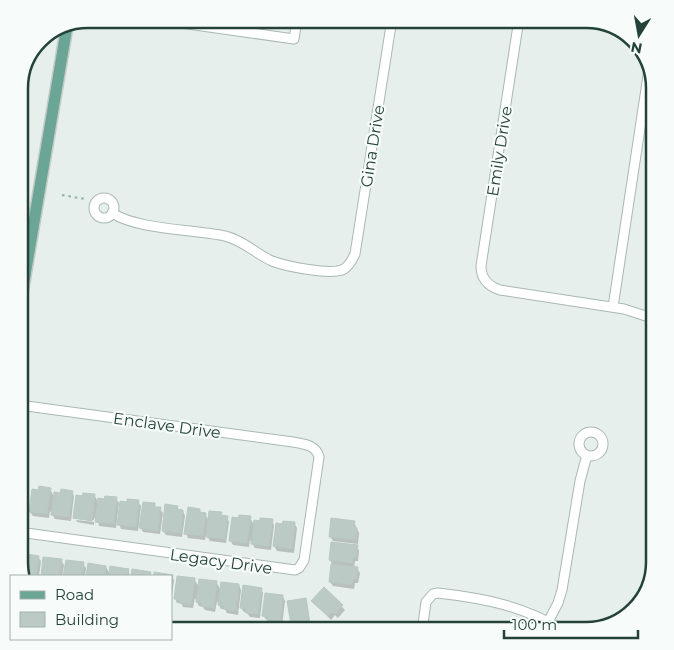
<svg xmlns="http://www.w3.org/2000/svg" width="674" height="650" font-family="Montserrat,sans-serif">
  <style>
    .shadow { fill: #0003 }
    .building { fill: #bbcac4; stroke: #b8c9c2 }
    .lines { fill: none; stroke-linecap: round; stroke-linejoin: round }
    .minor-casing { stroke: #a8b8b2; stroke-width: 11 }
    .major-casing { stroke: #c2cac8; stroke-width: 14 }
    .path { stroke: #86b3a5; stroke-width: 2; stroke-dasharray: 2.5 4; stroke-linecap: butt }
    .minor { stroke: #fff; stroke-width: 9 }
    .major { stroke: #6aa596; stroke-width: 11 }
    .labels { text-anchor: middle; stroke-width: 4.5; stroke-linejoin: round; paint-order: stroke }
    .street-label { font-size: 16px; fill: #24423a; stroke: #f7fbf9 }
    .rim { fill: none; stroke: #24423a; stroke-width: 2.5 }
  </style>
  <rect width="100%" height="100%" fill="#e6efeb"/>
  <path class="shadow" d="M50,489L54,497L72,492L74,496L71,521L55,519L50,511L49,518L33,516L30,512L39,491Z
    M94,495L99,503L116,499L119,503L116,528L99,526L98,520L94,518V520L76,517V520L94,522V525L77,522L75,518Z
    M138,502L141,506L138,531L121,529L119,524Z
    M154,504L156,508L160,509L163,513L160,534L143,532L141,528Z
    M177,507L179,511H183L185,516L182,537L166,535L163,531Z
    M199,510L201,513L205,514L209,521L221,513L223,517H227L229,522L226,543L210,541L206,534L205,540L188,538L186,533Z
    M250,518L254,525L272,520L274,525L271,550L255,548L250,540L249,547L233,545L230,540Z
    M354,522L359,533L358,544L333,541L330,536Z
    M294,523L297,528L294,553L277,551L274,546Z
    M357,546L359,551L358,561H355L354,568H357L360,573L358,583H355L354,589L333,586L330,582L332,564L330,560Z
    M22,555L38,557L41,561L39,576H24L20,567Z
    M44,558L61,560L64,565L62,576H42Z
    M67,561L83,564L86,568L85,576H65Z
    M89,564L106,567L110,574L128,570L130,576H88Z
    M155,574L172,576L174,580L171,604V576H155Z
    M194,579L199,587L216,582L221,590L239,585L241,590L238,615L227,613L225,609H221L217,601L215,612L205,610L203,607L199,606L195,598L193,608L183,607L181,603H177L175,598Z
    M261,589L263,593L260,618L250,617L247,613L244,612L241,608Z
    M324,589L345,610L338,618L335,615L331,620L313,601Z
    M283,597L285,601L282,626L271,624L263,616Z
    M305,599L307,604L311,629L301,630L299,627L294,628L292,623Z"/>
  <path class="building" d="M39,486L51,488L47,514L29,512L32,489L38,490Z
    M61,489L73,491L69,517L51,515L54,492L60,493Z
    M83,493L95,494L92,521L73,518L76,495L82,496Z
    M105,496L117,497L114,524L95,522L98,498L104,499Z
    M127,499L139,500L136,527L117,525L120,501L127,502Z
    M143,502L155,503V507H161L158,531L139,528Z
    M165,504L178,506L177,509L183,510L181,533L162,531Z
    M188,507L200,509V512L206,513L203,536L184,534Z
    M209,511L222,512L221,515L228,516L225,539L206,537Z
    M239,515L251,516L247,543L229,541L232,517L238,518Z
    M260,518L273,519L269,546L251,544L254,520L260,521Z
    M331,518L355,521L354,527L357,528L356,540L329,537Z
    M283,521L295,522L292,549L273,546L276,523L282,524Z
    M331,542L358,545L356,557H353L352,563L329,560Z
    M21,553L39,556L36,576H24L19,564Z
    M43,557L62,559L59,576H41Z
    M66,560L84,562L82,576H63Z
    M88,563L106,566L105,576H86Z
    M331,564L358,567L356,579H353L352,585L329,582Z
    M110,566L129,569L127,576H109Z
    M132,569L151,572L150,576H131Z
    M154,572L173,575L171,586V576H154Z
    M177,576L195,578L191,605L179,603L180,600L174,599Z
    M199,579L217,581L214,608L201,606L202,603L196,602Z
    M221,582L239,584L236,611L223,609L224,606L218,605Z
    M243,585L262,588L258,614L246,613V609L240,608Z
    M324,587L343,605L335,614L332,612L328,616L311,601Z
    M265,593L283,595L280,622L268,620V617L262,616Z
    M306,598L310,624L298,626L297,623L291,624L287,601Z"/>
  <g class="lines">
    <g class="minor-casing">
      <path id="minor" d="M153,19L294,39L297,19
        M519,19L481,266C481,279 488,286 500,290L624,309L655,319
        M94 208a10 10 0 1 1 20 0a10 10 0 1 1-20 0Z
        M112,213C139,230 192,229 225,236C243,240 256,254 272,261C285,266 332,276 344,269C350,265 352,260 355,254L392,19
        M613,307L649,69
        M579 444a12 12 0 1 1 24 0a12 12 0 1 1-24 0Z
        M19,532L295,570L299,568L304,560L319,457C316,445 304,444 293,442L19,405
        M548,622L558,603L562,590L580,481L587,455
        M422,631L426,602L433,594L438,593C482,598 526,606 563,631"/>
    </g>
    <g class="major-casing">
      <path id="major" d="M19,311L67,26"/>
    </g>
    <path class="path" d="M62,195L85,199"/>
    <use href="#minor" class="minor"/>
    <use href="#major" class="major"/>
  </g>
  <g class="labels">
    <g class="street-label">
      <text transform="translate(372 146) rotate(-81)" y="6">Gina Drive</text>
      <text transform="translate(499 151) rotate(-81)" y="6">Emily Drive</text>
      <text transform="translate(167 425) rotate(8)" y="6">Enclave Drive</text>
      <text transform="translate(221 561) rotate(8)" y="6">Legacy Drive</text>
    </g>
  </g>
  <path d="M0 0H674V650H0ZM88 28H586A60 60 0 0 1 646 88V562A60 60 0 0 1 586 622H88A60 60 0 0 1 28 562V88A60 60 0 0 1 88 28Z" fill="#f7fbf9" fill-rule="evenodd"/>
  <path class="rim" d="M88 28H586A60 60 0 0 1 646 88V562A60 60 0 0 1 586 622H88A60 60 0 0 1 28 562V88A60 60 0 0 1 88 28Z"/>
  <rect x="10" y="575" width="162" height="65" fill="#f7fbf9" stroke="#a3b1ad"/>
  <rect x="20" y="591" width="25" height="8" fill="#6aa596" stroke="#a3b1ad"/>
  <text x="55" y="600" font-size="15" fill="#24423a">Road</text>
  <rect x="20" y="612" width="25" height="15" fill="#bbcac4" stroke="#a3b1ad"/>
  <text x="55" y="625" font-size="15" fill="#24423a">Building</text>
  <g transform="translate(639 35) rotate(191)" stroke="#f7fbf9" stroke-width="4" paint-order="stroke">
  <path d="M0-4L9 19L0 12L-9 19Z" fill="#24423a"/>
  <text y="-8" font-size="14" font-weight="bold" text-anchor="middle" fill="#24423a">N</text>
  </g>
  <path d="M504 630v8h134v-8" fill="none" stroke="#24423a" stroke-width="2.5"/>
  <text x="512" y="630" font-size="15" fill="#24423a" stroke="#f7fbf9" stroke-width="4" paint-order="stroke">100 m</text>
</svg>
